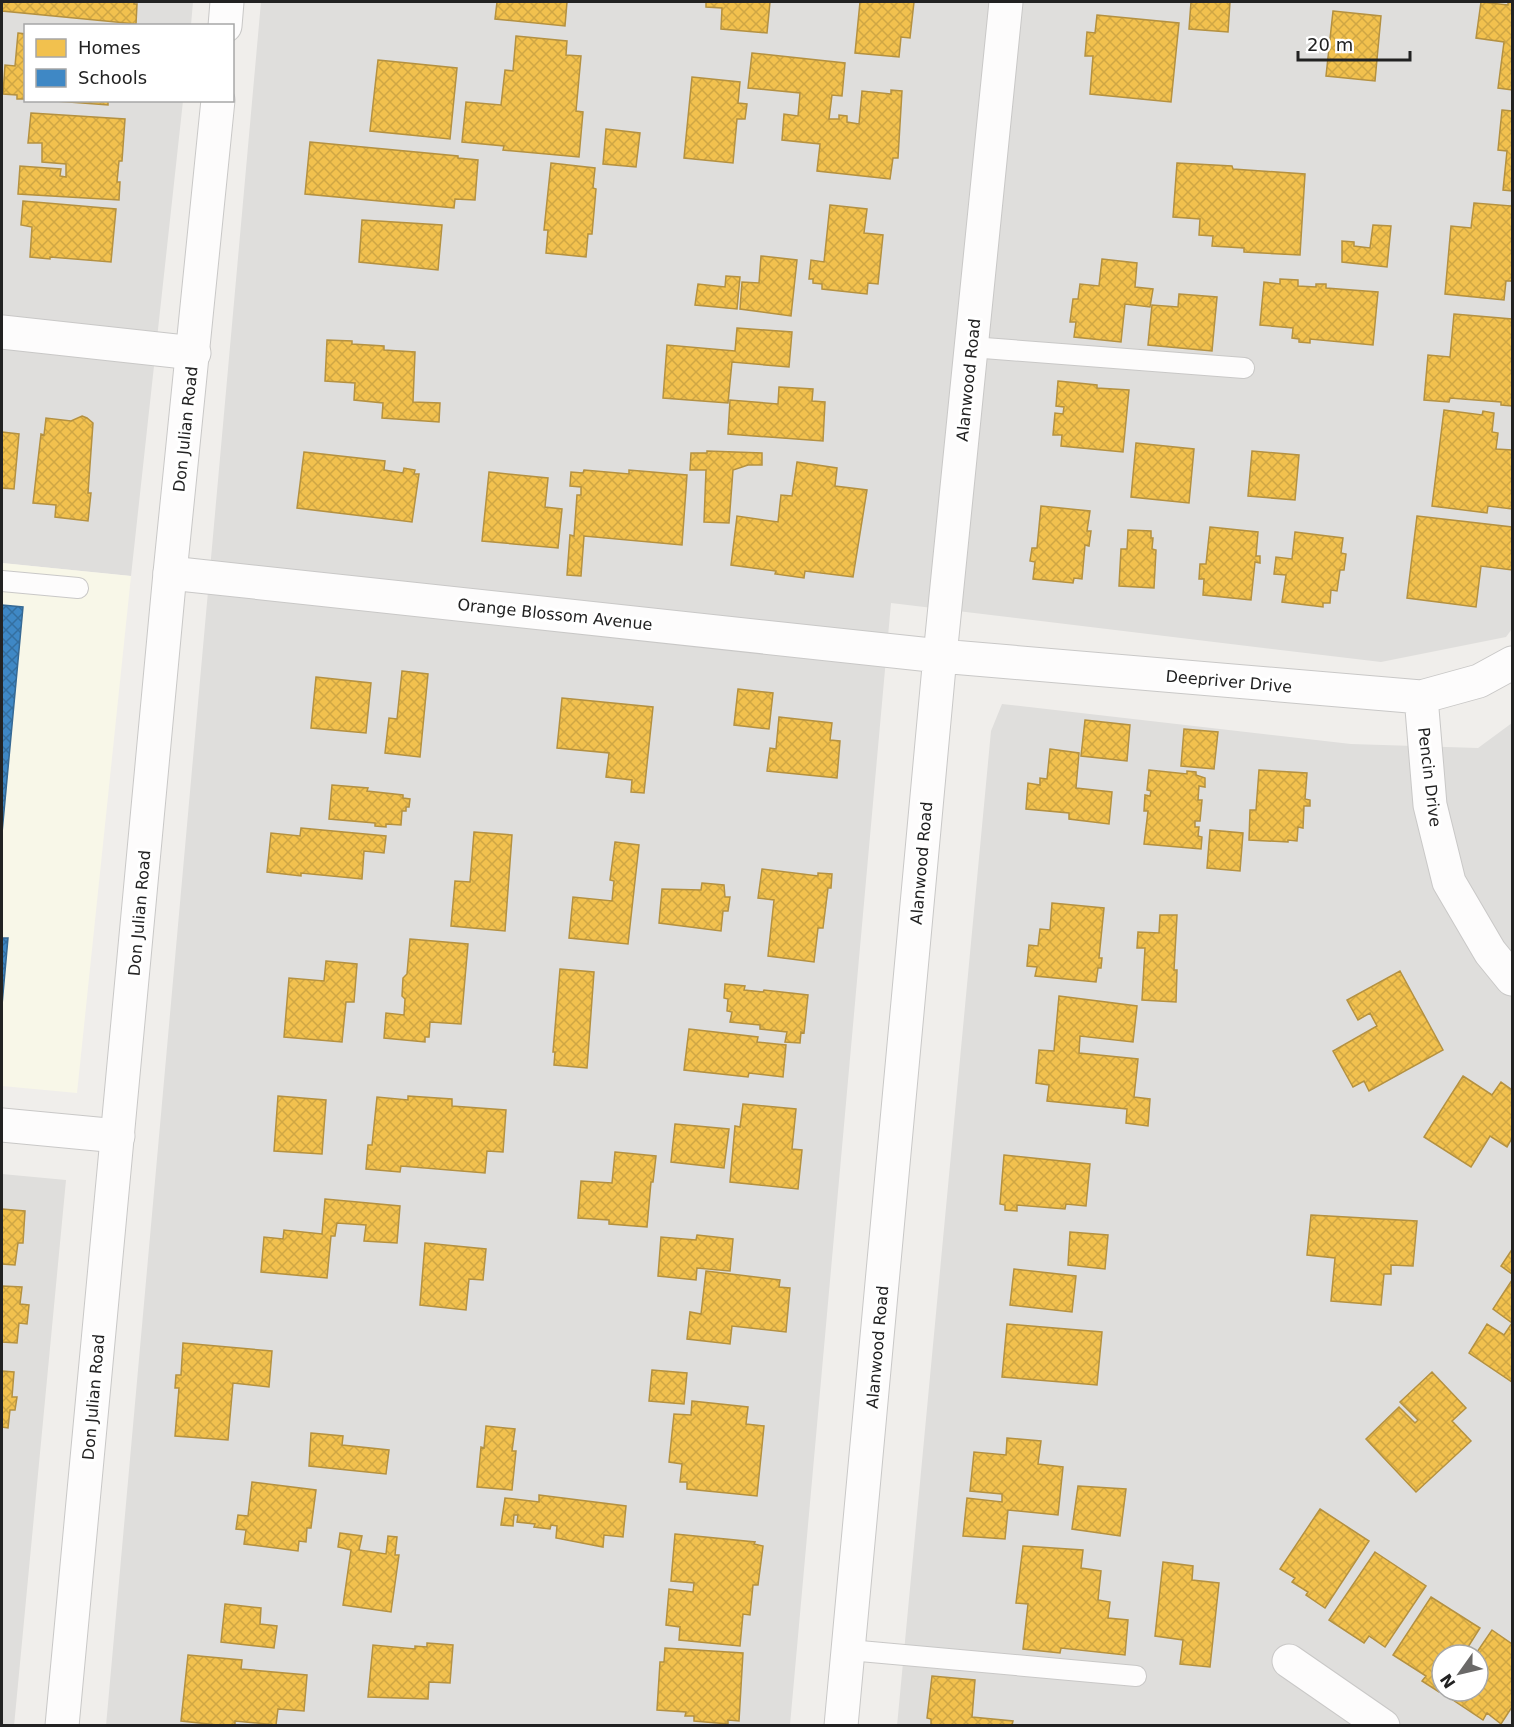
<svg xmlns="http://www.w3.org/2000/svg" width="1514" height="1727" font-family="'DejaVu Sans',sans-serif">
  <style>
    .residential { fill: #dfdedc; fill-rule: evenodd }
    .education { fill: #f8f7e8 }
    .homes { fill: url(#homes-cross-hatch); stroke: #b49141; stroke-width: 1.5 }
    .schools { fill: url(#schools-cross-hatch); stroke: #366994; stroke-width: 1.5 }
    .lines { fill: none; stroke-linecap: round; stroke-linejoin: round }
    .service-casing { stroke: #c9c8c7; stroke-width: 22 }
    .minor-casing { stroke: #c9c8c7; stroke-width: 35 }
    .tertiary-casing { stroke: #c9c8c7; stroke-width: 35 }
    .service { stroke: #fdfcfc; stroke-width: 20 }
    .minor { stroke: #fdfcfc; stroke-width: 33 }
    .tertiary { stroke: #fdfcfc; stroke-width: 33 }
    .labels { text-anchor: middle; stroke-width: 6; stroke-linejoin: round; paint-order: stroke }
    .street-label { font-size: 16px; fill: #222; stroke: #fff }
  </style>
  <defs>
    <pattern id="homes-cross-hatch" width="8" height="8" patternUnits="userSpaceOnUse" patternTransform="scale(1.5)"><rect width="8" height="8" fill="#f2c14e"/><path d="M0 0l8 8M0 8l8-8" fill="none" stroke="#cfa644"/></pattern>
    <pattern id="schools-cross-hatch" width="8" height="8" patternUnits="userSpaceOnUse" patternTransform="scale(1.5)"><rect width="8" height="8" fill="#3f88c5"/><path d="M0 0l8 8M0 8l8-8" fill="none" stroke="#346fa0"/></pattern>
  </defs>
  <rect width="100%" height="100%" fill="#f0eeeb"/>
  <path class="residential" d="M2,2H193L191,25L26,26V100L183,101L131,576L2,563Z
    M261,2H1512V629L1506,637L1381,662L891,603L790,1725L106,1726Z
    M1002,704L1351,744L1478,748L1512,723V1725L897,1726L991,731ZM1442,1655H1478V1691H1442Z
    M2,1174L66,1180L14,1726L2,1725Z"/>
  <path class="education" d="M2,563L131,576L77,1093L2,1086Z"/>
  <path class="homes" d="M2,2H134V4H137L136,24L2,11Z
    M497,2H567L565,26L495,19Z
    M706,2H770L767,33L721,29L722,8L706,7Z
    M860,2H914L910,38L901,37L899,57L855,53Z
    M1191,2H1230L1228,32L1189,29Z
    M1481,2L1508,5V2H1512V90L1498,88L1504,42L1476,38Z
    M1333,11L1381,16L1375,81L1326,76Z
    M1097,15L1179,23L1171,102L1090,94L1093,56H1085L1087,32L1095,33Z
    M18,33L26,34V99H17V95L3,94L5,65L15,66Z
    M516,36L567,41L566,55L581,56L576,111L583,112L579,157L503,150L504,146L462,142L466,102L501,105L505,70L513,71Z
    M752,53L845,63L842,96L832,95L829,119H839V115L847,116V122L859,124L862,91L891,94V90L902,91L898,158H893L890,179L817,171L820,144L782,140L784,114L798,116L800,93L748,88Z
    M378,60L457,68L450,139L370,131Z
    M692,77L740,82L738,103L747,104L745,119H737L733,163L684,158Z
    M42,100H108V105Z
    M1502,110L1512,111V191L1503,190L1507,151L1498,150Z
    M31,113L125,119L122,161H119L117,182H120L119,200L18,194L20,166L61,169L60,176L66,177V164L42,162V143H28Z
    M606,129L640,133L636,167L603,164Z
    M310,142L458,156V158L478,160L475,200L455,199L454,208L305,194Z
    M551,163L595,168L593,188L596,189L592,234H588L586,257L546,253L548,230H544Z
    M1177,163L1232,166L1233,169L1305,174L1300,255L1244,252V248L1212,246L1213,236L1199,235L1200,219L1173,217Z
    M23,201L116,209L111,262L50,257V259L30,257L32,227L21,225Z
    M1474,203L1511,206L1512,204V281H1506L1504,300L1445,294L1451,226L1471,228Z
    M830,205L867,209L864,233L883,235L878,284L868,283L867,294L822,289V284L813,283V279H809L811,260L824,262Z
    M362,220L442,225L438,270L359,262Z
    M1373,225L1391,226L1387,267L1342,262V241L1354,242V246L1370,248Z
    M761,256L797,260L791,316L740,309L742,282L759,283Z
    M1102,259L1137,263L1135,287L1153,289L1150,307L1125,304L1121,342L1074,337L1076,322H1070L1073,299H1078L1080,284L1099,286Z
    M726,276L740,277L737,309L695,305L698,284L725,287Z
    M1280,279L1298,280V286L1316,287V284H1326V288L1378,292L1373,345L1310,339V343L1299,342V339L1292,338L1293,328L1260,325L1264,282L1280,284Z
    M1179,294L1217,297L1212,351L1148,345L1152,305L1178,307Z
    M1454,314L1512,319V406L1501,405V402L1450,398L1449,402L1424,400L1428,355L1450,357Z
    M737,328L792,332L789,367L732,362L728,403L663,398L667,345L735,351Z
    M327,340L352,341V344L384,346V350L415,352L413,402L440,403L439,422L382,418L383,403L354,400L355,383L325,381Z
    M1058,381L1097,385V388L1129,390L1123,452L1061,446L1062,435H1053L1055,413L1063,414L1064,407L1056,406Z
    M779,387L813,389L812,401L825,402L823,441L728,434L730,400L778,404Z
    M1444,410L1482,415L1483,411L1494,413L1492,432L1498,433L1496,449L1512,450V509L1488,506L1487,513L1432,506Z
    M82,416L87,418L93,423L88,493H91L88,521L55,517L56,505L33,503L41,434L44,435L46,418L71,421Z
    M2,432L19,434L14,489L2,488Z
    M1136,443L1194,449L1189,503L1131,497Z
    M707,451L762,453V465H748L733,470L729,523L704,522L706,470H690L691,453H707Z
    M1252,451L1299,455L1295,500L1248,496Z
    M304,452L385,461L384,470L403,473L404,468L415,470L414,474H419L412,522L297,508Z
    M797,462L837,468L835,486L867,490L853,577L805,571L804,578L775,574L776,571L731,565L737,516L778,522L781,495L792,496Z
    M584,470L629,474V470L687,475L682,545L584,536L581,576L567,575L570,535L574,536L577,495H581V487L570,486L571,472L583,473Z
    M489,472L548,478L545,507L562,509L558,548L482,541Z
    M1041,506L1090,511L1087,531H1091L1089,546L1085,545L1082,579L1074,578L1073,583L1033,579L1035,562L1030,561L1032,548H1037Z
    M1417,516L1512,527V570L1481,566L1476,607L1407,598Z
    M1210,527L1258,532L1256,556H1260V563L1255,562L1251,600L1203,595L1204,579H1199L1200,564H1206Z
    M1128,530L1151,531V538H1153L1152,549L1156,550L1154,588L1119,586L1121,549H1127Z
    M1295,532L1343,538L1341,553L1346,554L1344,570H1340L1337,591L1331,590L1330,603H1323V607L1282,602L1286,575L1274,574L1276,557L1292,559Z
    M402,671L428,674L420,757L385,753L389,718L397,719Z
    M316,677L371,683L366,733L311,728Z
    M738,689L773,693L769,729L734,725Z
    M562,698L653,707L644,793L631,792L632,780L606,777L609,753L557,748Z
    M779,717L832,723L830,740L840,741L837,778L767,771L770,748L776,749Z
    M1085,720L1130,725L1127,761L1081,756Z
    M1184,729L1218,732L1214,769L1181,766Z
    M1050,749L1079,753L1076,788L1112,792L1109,824L1069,819V813L1026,809L1028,783L1040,785V778L1047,779Z
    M1149,770L1187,774V771L1196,772V775L1205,778V787L1199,786L1198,800H1202L1200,821H1195V827H1199L1198,836L1202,837L1201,849L1144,844L1148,811H1144L1145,795L1150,796L1151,791L1147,790Z
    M1259,770L1307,773L1305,799L1310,800V806H1304L1303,828L1298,827L1297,841L1288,840V842L1249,840L1250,810H1256Z
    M332,785L368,788L367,791L403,795V798L410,799L409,807H406V811H402L401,825L386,824V827L375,826V823L329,819Z
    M301,828L386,836L384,853L364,851L362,879L301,873V876L267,872L271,833L300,836Z
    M1210,830L1243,833L1240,871L1207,868Z
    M474,832L512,835L505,931L451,926L455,881L470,882Z
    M615,842L639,845L628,944L569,938L573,897L612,901L614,881L610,880Z
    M762,869L818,876V873L832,874L831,888H828L823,928H818L814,962L768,956L774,900L758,898Z
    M702,883L724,885L725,897H730L728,911H723L721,931L659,923L662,889L701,890Z
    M1052,903L1104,908L1099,958H1102L1101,968H1098L1096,982L1035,976L1037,967L1027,966L1029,945L1038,946L1040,929L1050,930Z
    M1160,915H1177L1174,970H1177L1176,1002L1142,1000L1145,948H1137L1138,932L1159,933Z
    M410,939L468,944L461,1024L430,1022L429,1037H425V1042L384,1038L386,1013L404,1015L405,999L402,996L403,978L407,974Z
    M326,961L357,964L354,1002H346L342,1042L284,1037L289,978L324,981Z
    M560,969L594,972L587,1068L554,1065L555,1052H553Z
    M1400,971L1443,1050L1369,1091L1364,1081L1353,1087L1333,1051L1377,1026L1370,1013L1358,1020L1347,1000Z
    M725,984L745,986L744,990L763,992L764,990L808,995L804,1033L801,1032L800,1043L785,1042L787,1032L760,1029V1025L730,1022L732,1012L727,1011L728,999L724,998Z
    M1059,996L1137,1006L1133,1042L1080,1036L1079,1053L1138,1059L1134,1097L1150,1099L1148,1126L1126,1123L1127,1109L1047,1101L1049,1085L1036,1083L1039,1050L1054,1051Z
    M689,1029L758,1037L757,1042L786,1045L783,1077L749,1073L748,1077L684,1070Z
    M1463,1076L1492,1095L1501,1082L1512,1090V1138L1507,1147L1490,1136L1471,1167L1424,1137Z
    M278,1096L326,1100L322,1154L274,1151Z
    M408,1096L452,1099V1106L506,1110L503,1152L487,1151L485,1173L401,1166L400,1172L366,1169L368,1145H372L377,1097L408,1100Z
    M743,1104L796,1109L792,1149L802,1150L798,1189L730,1182L735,1126L740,1127Z
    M675,1124L729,1129L724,1168L671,1162Z
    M615,1152L656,1156L653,1182H651L647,1227L609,1224V1220L578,1218L581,1181L612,1183Z
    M1004,1155L1090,1164L1086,1206L1066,1204L1065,1209L1017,1205V1211L1005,1210V1205L1000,1204Z
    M325,1199L400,1206L397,1243L364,1241L366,1225L337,1223L335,1236H331L327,1278L261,1272L264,1237L283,1239L284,1230L322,1234Z
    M2,1209L25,1211L23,1243H18L15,1265L2,1264Z
    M1311,1215L1417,1221L1413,1266L1391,1265V1274H1384L1381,1305L1331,1301L1335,1258L1307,1255Z
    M1070,1232L1108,1235L1105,1269L1068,1265Z
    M697,1235L733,1239L730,1271L697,1268L696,1280L658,1276L661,1237L696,1240Z
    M425,1243L486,1249L483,1280L469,1279L466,1310L420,1305Z
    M1511,1251L1512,1252V1274L1501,1266Z
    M1014,1269L1076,1276L1072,1312L1010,1305Z
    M706,1271L780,1280L779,1287L790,1288L786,1332L732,1326L730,1344L687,1339L690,1312L701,1314Z
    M1512,1280V1382L1469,1353L1487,1324L1504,1335L1512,1323L1493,1309Z
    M2,1286L22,1287L20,1304L29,1305L27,1324L19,1323L17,1343L2,1342Z
    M1007,1324L1102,1332L1097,1385L1002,1377Z
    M183,1343L272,1351L269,1387L233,1383L228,1440L175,1436L179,1388H175L176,1375H181Z
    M652,1370L687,1373L684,1404L649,1401Z
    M2,1371L14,1372L12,1397H17L15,1410H10L8,1428L2,1427Z
    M1432,1372L1466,1408L1452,1421L1471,1441L1416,1492L1366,1439L1399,1407L1415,1423L1418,1420L1400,1402Z
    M692,1401L748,1407L746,1424L764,1426L757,1496L687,1489V1482H680L682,1464L669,1462L674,1414L691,1415Z
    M486,1426L515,1429L512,1451H516L512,1490L477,1487L481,1447L484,1448Z
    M311,1433L343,1436L342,1445L389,1450L386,1474L309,1466Z
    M1007,1438L1041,1441L1038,1464L1063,1467L1058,1515L1008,1510L1005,1539L963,1536L967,1498L1002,1502V1494L970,1491L974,1452L1006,1455Z
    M252,1482L316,1490L311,1528H307L306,1542L299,1541L298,1551L244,1544L246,1530L236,1529L238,1515L248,1516Z
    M1078,1486L1126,1489L1120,1536L1072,1529Z
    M539,1495L626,1506L623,1537L604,1535L603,1547L556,1538L557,1526L551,1525L550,1529L534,1527L535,1524L517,1522L518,1515H514L513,1526L501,1525L505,1498L539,1502Z
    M1320,1509L1369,1541L1325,1608L1306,1595L1308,1592L1292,1582L1295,1578L1280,1569Z
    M340,1533L362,1536L359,1550L386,1554L388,1536L397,1537L395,1555H399L391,1612L343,1605L351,1550L338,1547Z
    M675,1534L755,1542L754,1544L763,1546L758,1585H753L750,1615L743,1614L740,1646L679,1640L680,1627L666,1625L669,1589L693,1592L694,1583L671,1581Z
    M1023,1546L1083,1550L1081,1568L1101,1571L1098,1600L1110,1602L1108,1618L1128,1620L1125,1655L1061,1648L1060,1653L1023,1649L1028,1604L1016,1603Z
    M1375,1552L1426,1586L1385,1647L1369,1636L1364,1643L1329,1620Z
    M1163,1562L1193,1566L1192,1580L1219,1583L1210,1667L1180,1664L1183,1640L1155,1636Z
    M1431,1597L1480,1628L1463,1655H1442V1687L1439,1692L1422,1681L1426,1676L1393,1655Z
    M225,1604L261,1608L260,1624L277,1626L274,1648L221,1642Z
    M1492,1630L1512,1644V1707L1501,1724L1487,1713L1483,1720L1447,1696L1450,1691H1478V1655H1475Z
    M427,1643L453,1645L450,1683L429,1682L428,1699L368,1697L373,1645L415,1649V1646L427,1647Z
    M665,1648L743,1653L739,1721L728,1720V1724L694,1721V1716H685L686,1712L657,1710L660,1662H664Z
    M188,1655L242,1660L241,1669L307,1675L304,1711L278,1709L276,1725L235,1721V1726H227L181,1721Z
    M932,1676L975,1680L972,1717L1013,1721L1012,1725L1017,1726H931V1719L927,1718Z"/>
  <path class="schools" d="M2,605L23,607L2,833Z
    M2,938H8L2,1005Z"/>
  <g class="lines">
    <g class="service-casing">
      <path id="service" d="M971,347L1244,368
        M2,581L78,588
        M849,1650L1136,1676"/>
    </g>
    <g class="minor-casing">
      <path id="minor" d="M2,332L194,353
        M170,573L940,656L1421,697L1479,681L1512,663
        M1421,697L1430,805L1449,882L1490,952L1512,979
        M2,1125L118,1136
        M1289,1661L1383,1726
        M841,1726L940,656L1006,2"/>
    </g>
    <g class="tertiary-casing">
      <path id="tertiary" d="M225,26L227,2
        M62,1726L170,573L218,100"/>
    </g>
    <use href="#service" class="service"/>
    <use href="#minor" class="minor"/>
    <use href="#tertiary" class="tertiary"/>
  </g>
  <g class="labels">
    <g class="street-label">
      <text transform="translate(968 380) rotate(-84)" y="6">Alanwood Road</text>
      <text transform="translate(185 429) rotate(-84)" y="6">Don Julian Road</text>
      <text transform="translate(555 614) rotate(6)" y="6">Orange Blossom Avenue</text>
      <text transform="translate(1229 681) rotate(5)" y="6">Deepriver Drive</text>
      <text transform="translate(1430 777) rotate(83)" y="6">Pencin Drive</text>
      <text transform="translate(921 863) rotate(-85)" y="6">Alanwood Road</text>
      <text transform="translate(139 913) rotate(-85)" y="6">Don Julian Road</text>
      <text transform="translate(877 1347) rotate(-85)" y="6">Alanwood Road</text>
      <text transform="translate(93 1397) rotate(-85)" y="6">Don Julian Road</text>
    </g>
  </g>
  <rect width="1514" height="1727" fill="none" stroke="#222222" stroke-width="6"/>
  <rect x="24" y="24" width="210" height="78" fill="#ffffff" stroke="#a7a7a7" stroke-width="1.5"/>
  <rect x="36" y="39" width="30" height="18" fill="#f2c14e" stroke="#a7a7a7" stroke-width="1.5"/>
  <text x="78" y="54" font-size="18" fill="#222222">Homes</text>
  <rect x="36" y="69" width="30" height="18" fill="#3f88c5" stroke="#a7a7a7" stroke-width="1.5"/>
  <text x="78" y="84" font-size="18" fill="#222222">Schools</text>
  <g transform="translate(1460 1673) rotate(236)"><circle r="28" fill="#ffffff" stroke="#a7a7a7" stroke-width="1.5"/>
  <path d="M0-4.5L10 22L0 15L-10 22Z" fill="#6a6968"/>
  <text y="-9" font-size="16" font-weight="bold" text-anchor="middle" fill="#222222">N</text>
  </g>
  <path d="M1298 51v9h112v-9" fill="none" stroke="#222222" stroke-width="3"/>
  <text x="1307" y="51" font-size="18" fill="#222222" stroke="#ffffff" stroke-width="4.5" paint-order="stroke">20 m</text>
</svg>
